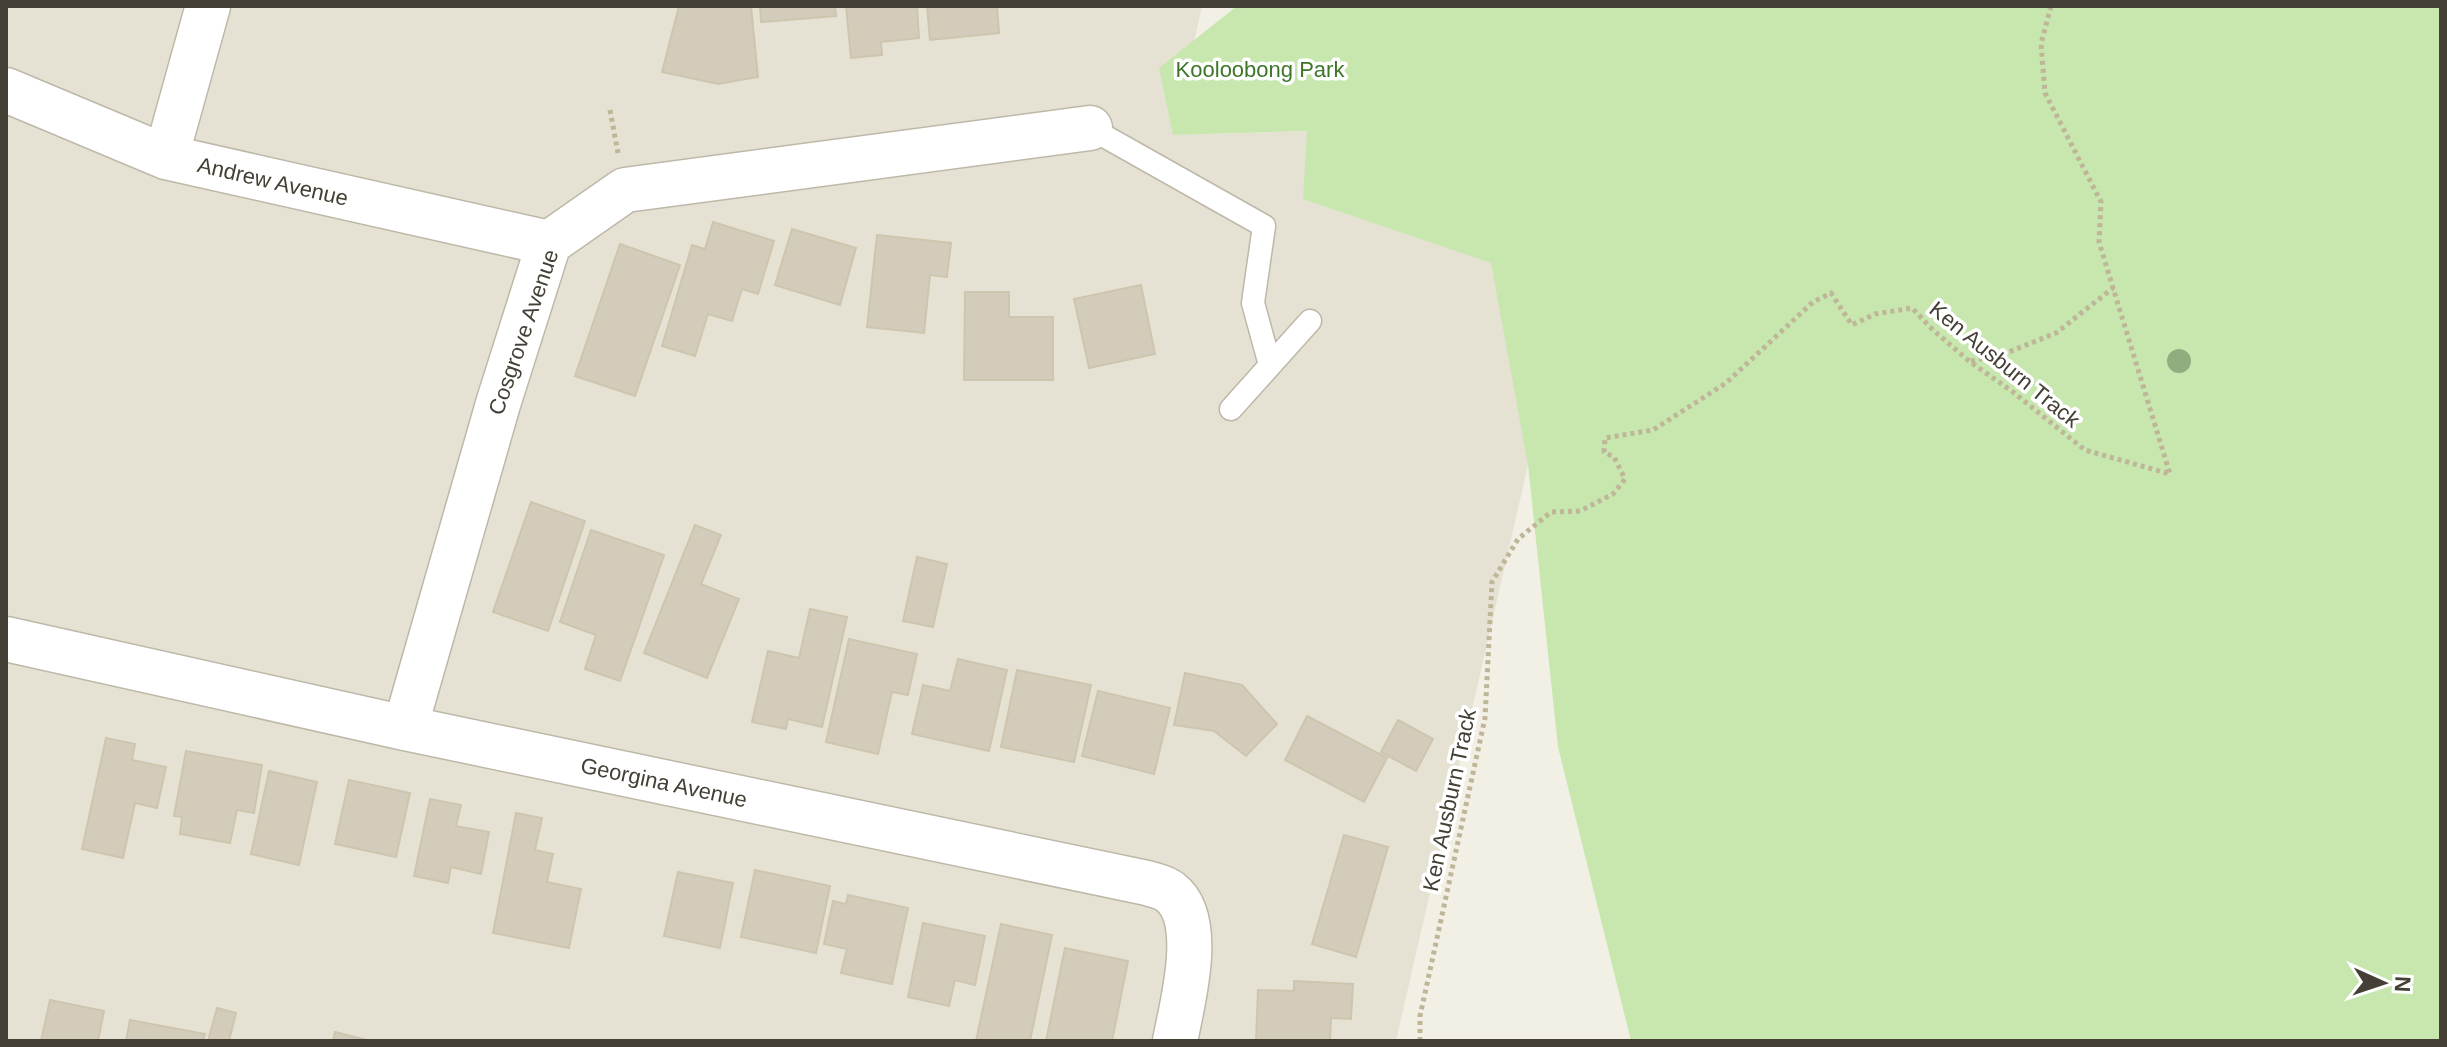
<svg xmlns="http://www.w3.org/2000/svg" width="2447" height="1047" font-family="Helvetica,sans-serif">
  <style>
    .residential { fill: #e6e2d3 }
    .green { fill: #c7e7ae }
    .building { fill: #d4ccbb; stroke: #cec5ae; stroke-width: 2 }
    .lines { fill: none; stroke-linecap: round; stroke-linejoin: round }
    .lane-casing { stroke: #beb8a8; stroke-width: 25 }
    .street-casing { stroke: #beb8a8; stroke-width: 47 }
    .path { stroke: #bfb599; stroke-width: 5; stroke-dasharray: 4 4; stroke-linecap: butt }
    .lane { stroke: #fff; stroke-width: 22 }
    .street { stroke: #fff; stroke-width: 44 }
    .tree { fill: #8fad7e }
    .labels { text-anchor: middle; stroke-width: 7; stroke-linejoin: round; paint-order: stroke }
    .park-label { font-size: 22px; fill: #3e7629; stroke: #fff }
    .street-label { font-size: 22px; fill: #454035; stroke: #fff }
  </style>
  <rect width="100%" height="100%" fill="#f2f0e5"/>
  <path class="residential" d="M6,6H1202L1173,135L1555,124L1528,465L1396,1041H6Z"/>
  <path class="green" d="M1237,6H2441V1041H1631L1558,747L1528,465L1491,263L1303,199L1307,131L1173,135L1159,68Z"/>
  <path class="building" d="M679,6H751L758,77L718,84L662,72Z
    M760,6H835L836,16L761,22Z
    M846,6H917L919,38L881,42L882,55L851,58Z
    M927,6H997L999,33L930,40Z
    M713,222L774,241L758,294L742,289L732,321L708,314L695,356L662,346L692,245L705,249Z
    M792,229L856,248L840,305L775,285Z
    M877,235L951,243L947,277L930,275L924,333L867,327Z
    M620,244L680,265L635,396L575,376Z
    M1141,285L1155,354L1089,368L1074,299Z
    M965,292H1009V317H1053V380H964Z
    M531,502L585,521L548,631L493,612Z
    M695,525L721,535L701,584L739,599L707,678L644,653Z
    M591,530L664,555L620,681L585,669L596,635L560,622Z
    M917,557L947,564L933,627L903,621Z
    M810,609L847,617L822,727L788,719L786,729L752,722L768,651L799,658Z
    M849,639L917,654L908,695L892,692L878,754L826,742Z
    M958,659L1007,670L989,751L912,734L923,685L950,691Z
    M1017,670L1091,685L1074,762L1001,747Z
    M1185,673L1242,685L1277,724L1246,756L1214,731L1174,725Z
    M1098,691L1170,708L1154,774L1082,756Z
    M1307,716L1387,758L1364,802L1285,760Z
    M1398,720L1433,739L1416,771L1381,752Z
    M106,738L135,744L132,760L166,767L157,808L135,803L123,858L82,849Z
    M186,751L262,765L254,813L237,810L230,843L180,834L182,817L174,816Z
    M269,771L317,782L299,865L251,854Z
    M349,780L410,793L396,857L335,844Z
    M430,799L461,805L456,826L489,832L481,874L451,867L448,883L414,876Z
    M516,813L542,818L535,850L553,854L547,882L581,889L569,948L493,933Z
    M1344,835L1388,847L1356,957L1312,944Z
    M755,870L830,886L816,953L741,937Z
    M678,872L733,883L720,948L664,936Z
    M848,895L908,908L892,984L841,973L847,949L824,944L833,901L846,904Z
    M923,923L985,936L975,985L955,980L949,1006L908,997Z
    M1001,924L1052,935L1030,1041H976Z
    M1065,948L1128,961L1112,1041H1046Z
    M1294,981L1353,984L1351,1019L1331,1018L1330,1041H1256L1258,990L1294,991Z
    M50,1000L104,1011L98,1041H41Z
    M217,1008L236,1013L229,1041H208Z
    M130,1020L205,1034L203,1041H126Z
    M335,1032L371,1041H333Z"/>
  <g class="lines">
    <g class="lane-casing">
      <path id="lane" d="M1090,128L1264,226L1253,303L1270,365
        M1231,409L1310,321"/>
    </g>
    <g class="street-casing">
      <path id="street" d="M6,90L166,157L549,243
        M166,157L208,6
        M6,639L405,728L1147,883C1153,885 1164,887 1170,892C1206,919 1182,1004 1175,1041
        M405,728L498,404L549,243L625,190L1090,128"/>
    </g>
    <path class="path" d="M610,110L618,153
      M1971,361L2004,354L2056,333L2113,288
      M1420,1041V1016L1485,718L1492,582L1518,539L1551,512L1580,511L1613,494L1625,479L1614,457L1604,452L1605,438L1653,430L1726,383L1813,302L1831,293L1852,325L1875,314L1912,308L1933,330L1969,361L2013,392L2085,450L2170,474L2099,242L2101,202L2045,93L2041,44L2051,6"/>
    <use href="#lane" class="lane"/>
    <use href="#street" class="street"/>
  </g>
  <circle class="tree" cx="2179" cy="361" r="12"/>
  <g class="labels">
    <g class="park-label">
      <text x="1260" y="77">Kooloobong Park</text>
    </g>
    <g class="street-label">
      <text transform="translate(273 181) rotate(13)" y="8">Andrew Avenue</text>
      <text transform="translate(523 332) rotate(-71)" y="8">Cosgrove Avenue</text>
      <text transform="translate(2005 364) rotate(39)" y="8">Ken Ausburn Track</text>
      <text transform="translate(664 782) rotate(12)" y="8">Georgina Avenue</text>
      <text transform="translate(1449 800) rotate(-78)" y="8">Ken Ausburn Track</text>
    </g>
  </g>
  <rect width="2447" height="1047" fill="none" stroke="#454035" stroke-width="16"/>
  <g transform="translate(2383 983) rotate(93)" stroke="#ffffff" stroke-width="6" paint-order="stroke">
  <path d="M0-6L14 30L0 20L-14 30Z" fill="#454035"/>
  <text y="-12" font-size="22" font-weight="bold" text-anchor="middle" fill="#454035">N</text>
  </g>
</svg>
